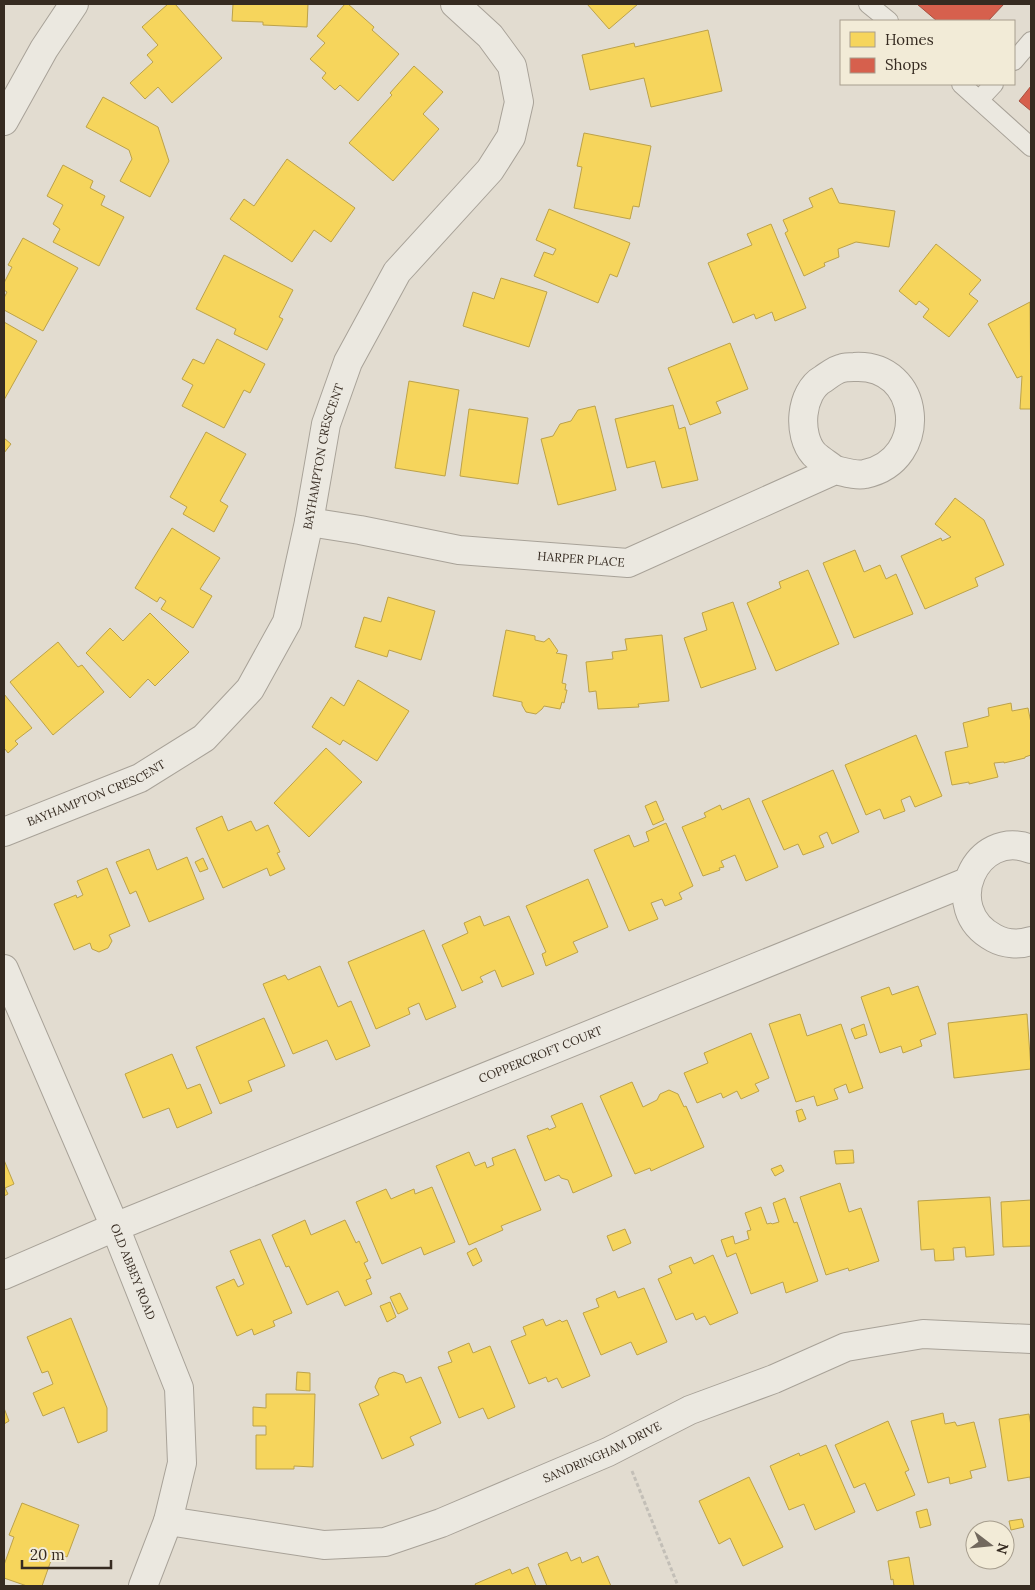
<svg xmlns="http://www.w3.org/2000/svg" width="1035" height="1590" font-family="Lora,serif">
  <style>
    .homes { fill: #f6d55c; stroke: #bca24a }
    .shops { fill: #d6604d; stroke: #a65040 }
    .lines { fill: none; stroke-linecap: round; stroke-linejoin: round }
    .service-casing { stroke: #a8a298; stroke-width: 20 }
    .minor-casing { stroke: #a8a298; stroke-width: 30 }
    .path { stroke: #c3bfb7; stroke-width: 3; stroke-dasharray: 4 2.5; stroke-linecap: butt }
    .service { stroke: #ebe8e0; stroke-width: 18 }
    .minor { stroke: #ebe8e0; stroke-width: 28 }
    .labels { text-anchor: middle; stroke-width: 5; stroke-linejoin: round; paint-order: stroke }
    .street-label { font-size: 12px; fill: #362b21; stroke: #f2ebd7 }
  </style>
  <rect width="100%" height="100%" fill="#e2dcd0"/>
  <path class="homes" d="M168,4H175L222,58L172,103L158,87L145,99L130,83L153,62L147,55L158,45L142,27Z
    M233,4H308L307,27L263,25V22L232,21Z
    M345,4H348L374,27L372,30L399,54L358,101L340,85L335,90L322,78L326,73L310,59L325,43L317,36Z
    M587,4H638L609,29Z
    M708,30L722,91L651,107L644,78L590,90L582,55L634,43L635,47Z
    M414,66L443,92L423,114L439,129L393,181L349,143L392,95L390,93Z
    M103,97L158,127L169,161L150,197L120,181L132,159L129,150L86,127Z
    M584,133L651,146L639,207L633,206L630,219L574,208L582,167L577,166Z
    M287,159L355,208L331,242L314,230L292,262L230,219L244,199L254,206Z
    M63,165L93,181L90,188L105,196L101,205L124,217L99,266L53,242L60,229L53,224L63,205L47,196Z
    M832,188L839,203L895,211L889,247L856,242L838,249L839,257L824,263L825,266L804,276L785,233L788,231L783,220L813,207L809,198Z
    M549,209L630,243L617,277L610,274L598,303L534,276L544,252L553,255L556,249L536,240Z
    M771,224L806,308L775,321L772,312L756,319L754,314L733,323L708,263L752,245L747,234Z
    M23,238L78,268L43,331L4,310V298L7,292L4,290V283L12,267L8,265Z
    M936,244L981,280L969,294L978,301L949,337L923,317L929,309L919,301L916,305L899,291Z
    M224,255L293,290L279,317L283,319L267,350L234,334L236,329L196,309Z
    M501,278L547,292L529,347L463,326L473,292L494,299Z
    M1030,302L1031,409H1020L1022,376L1017,378L988,324Z
    M4,322L37,341L4,400Z
    M217,339L265,364L250,393L244,390L224,428L182,406L193,385L182,379L193,359L204,364Z
    M730,343L748,389L716,402L721,413L690,425L668,368Z
    M409,381L459,390L445,476L395,468Z
    M673,405L679,429L685,427L698,480L662,488L655,461L627,468L615,419Z
    M595,406L616,490L558,505L541,439L553,436L560,424L571,421L578,410Z
    M469,409L528,418L518,484L460,476Z
    M206,432L246,454L220,501L228,506L214,532L183,514L187,507L170,497Z
    M4,438L11,444L4,453Z
    M955,498L984,520L1004,565L975,578L978,586L925,609L901,556L941,538L942,541L951,537L935,524Z
    M172,528L220,558L200,589L212,596L193,628L161,609L166,601L160,597L157,602L135,588Z
    M855,550L864,572L880,565L886,579L896,574L913,614L854,638L823,563Z
    M808,570L839,644L776,671L747,603L781,588L779,582Z
    M388,597L435,611L421,660L389,650L387,657L355,647L364,617L381,622Z
    M733,602L756,669L701,688L684,638L707,630L702,613Z
    M150,613L189,652L155,686L148,679L130,698L86,653L110,628L123,641Z
    M506,630L535,636V640L544,642L549,638L558,651L556,653L567,655L562,683L566,684L565,690H567L564,703L562,702L560,709L544,706L542,709L536,714L526,712L522,705V702L493,696Z
    M662,635L669,701L638,704L639,707L598,709L596,691L589,692L586,662L613,659L612,652L627,650L625,639Z
    M58,642L78,667L82,665L104,692L53,735L10,682Z
    M358,680L409,711L377,761L343,740L340,745L312,727L331,697L344,706Z
    M4,694L32,728L15,741L18,744L8,753L5,749L4,750Z
    M1011,703L1012,711L1028,708L1031,723V755L1025,757V758L1004,763V762L994,763L998,777L969,784V782L952,785L945,752L968,747L963,723L989,716L988,708Z
    M916,735L942,796L915,807L910,796L901,800L905,811L884,819L880,809L866,815L845,765Z
    M326,748L362,782L309,837L274,803Z
    M833,770L859,832L832,844L827,832L819,836L824,847L803,855L798,844L784,850L762,801Z
    M749,798L778,867L746,881L735,855L721,861L724,867L719,868L720,870L703,876L682,827L706,817L704,813L720,805L722,810Z
    M656,801L664,820L653,825L645,806Z
    M222,816L228,831L251,821L256,831L268,825L280,852L277,853L285,869L270,876L267,868L223,888L196,828Z
    M666,823L693,886L679,893L682,899L665,906L662,899L651,903L658,919L629,931L594,850L629,835L634,847L649,841L646,832Z
    M149,849L157,870L187,857L204,899L149,922L136,891L130,894L116,862Z
    M203,858L208,869L200,872L195,862Z
    M107,868L130,926L109,935L112,941L108,948L99,952L92,949L90,943L74,950L54,904L76,895L77,898L83,895L77,881Z
    M588,879L608,927L573,942L578,952L546,966L542,954L546,952L526,906Z
    M480,916L484,926L509,916L534,974L502,987L495,970L480,977L483,982L462,991L442,945L468,933L464,923Z
    M424,930L456,1007L426,1020L419,1003L408,1008L410,1014L376,1029L348,962Z
    M320,966L338,1007L351,1001L370,1046L336,1060L327,1040L293,1054L263,984L285,975L288,980Z
    M918,986L936,1034L920,1040L922,1046L903,1053L901,1046L880,1053L861,997L889,987L892,995Z
    M800,1014L807,1036L841,1024L863,1088L849,1093L846,1084L834,1089L838,1099L817,1106L814,1096L796,1102L769,1024Z
    M1027,1014L1031,1069L954,1078L948,1023Z
    M264,1018L285,1066L248,1081L252,1091L220,1104L196,1047Z
    M864,1024L867,1035L855,1039L851,1029Z
    M751,1033L769,1078L755,1084L759,1091L741,1099L737,1091L723,1098L721,1093L697,1103L684,1073L708,1063L704,1053Z
    M172,1054L187,1089L200,1084L212,1113L177,1128L169,1108L143,1118L125,1074Z
    M632,1082L643,1107L657,1100L660,1094L669,1090L678,1094L684,1107L686,1106L704,1147L651,1171L650,1168L635,1174L600,1096Z
    M582,1103L612,1176L573,1193L568,1180L561,1178L559,1175L545,1181L527,1136L548,1128L549,1130L556,1127L551,1116Z
    M802,1109L806,1119L799,1122L796,1111Z
    M515,1149L541,1210L501,1226L503,1230L469,1245L436,1166L469,1152L475,1166L485,1162L487,1168L494,1165L492,1158Z
    M853,1150L854,1163L836,1164L834,1151Z
    M4,1160L14,1184L5,1188L8,1194L4,1196Z
    M781,1165L784,1171L775,1176L771,1169Z
    M840,1183L849,1212L861,1208L879,1261L849,1271L848,1268L826,1275L800,1197Z
    M432,1187L455,1242L424,1255L421,1247L382,1264L356,1202L386,1189L391,1199L414,1189L415,1194Z
    M990,1197L994,1255L966,1257L965,1247L953,1248L954,1260L935,1261L934,1249L921,1250L918,1201Z
    M785,1198L794,1223L797,1222L818,1281L786,1293L783,1282L751,1294L736,1253L727,1257L721,1240L733,1236L735,1244L749,1239L747,1231L751,1230L745,1213L761,1207L767,1224L771,1223L772,1224L779,1222L773,1203Z
    M1031,1200V1246L1003,1247L1001,1202Z
    M305,1220L311,1235L345,1220L356,1243L359,1241L368,1261L364,1263L371,1278L366,1280L372,1294L345,1306L338,1291L307,1305L289,1266L286,1267L272,1235Z
    M625,1229L631,1243L613,1251L607,1236Z
    M260,1239L292,1313L273,1321L275,1326L254,1335L252,1329L237,1336L216,1287L234,1279L238,1287L244,1284L230,1251Z
    M476,1248L482,1261L473,1266L467,1253Z
    M713,1255L738,1313L710,1325L705,1316L696,1320L693,1313L676,1320L658,1279L672,1273L669,1266L691,1257L694,1264Z
    M644,1288L667,1342L637,1355L631,1342L601,1355L583,1313L599,1307L596,1299L615,1291L618,1298Z
    M400,1293L408,1309L398,1314L390,1297Z
    M390,1302L396,1317L387,1322L380,1306Z
    M71,1318L107,1408V1431L78,1443L64,1407L43,1416L33,1393L53,1384L48,1371L42,1373L27,1337Z
    M543,1319L546,1326L560,1320L562,1322L567,1320L590,1376L562,1388L557,1378L548,1382L546,1377L529,1384L511,1341L526,1335L523,1327Z
    M469,1343L473,1353L490,1346L515,1407L488,1419L483,1408L459,1418L438,1367L452,1362L448,1352Z
    M297,1372L310,1373V1391L296,1390Z
    M394,1372L403,1375L406,1383L421,1377L441,1423L410,1437L414,1445L382,1459L359,1404L379,1395L375,1387L379,1378Z
    M266,1394H315L313,1467L294,1466V1469H256V1435H266V1426H253V1407L266,1408Z
    M4,1408L9,1421L4,1424Z
    M943,1413L945,1424L955,1422L957,1426L974,1422L986,1467L970,1471L972,1478L950,1484L949,1477L928,1483L911,1421Z
    M1029,1414L1031,1426V1485L1030,1477L1008,1481L999,1419Z
    M888,1421L909,1470L905,1472L915,1495L877,1511L865,1483L854,1488L835,1445Z
    M826,1445L855,1512L815,1530L804,1504L789,1510L770,1466L799,1453L800,1456Z
    M749,1477L783,1547L743,1566L730,1538L719,1544L699,1501Z
    M22,1503L79,1525L67,1557L54,1552L42,1586H27L4,1578V1565L14,1537L9,1535Z
    M927,1509L931,1525L920,1528L916,1512Z
    M1022,1519L1024,1527L1011,1530L1009,1521Z
    M567,1552L571,1561L580,1557L582,1563L598,1556L611,1586H547L538,1564Z
    M909,1557L914,1586H894L893,1579L891,1580L888,1561Z
    M528,1567L536,1586H476L475,1584L510,1569L512,1574Z"/>
  <path class="shops" d="M917,4H1004L988,21H937Z
    M1031,86V111L1019,101Z"/>
  <g class="lines">
    <g class="service-casing">
      <path id="service" d="M868,4L889,21
        M1014,61L1031,41
        M961,84L1031,147
        M979,100L994,84"/>
    </g>
    <g class="minor-casing">
      <g id="minor">
        <path d="M4,121L44,49L74,4"/>
        <path id="s1" d="M309,522L360,530L459,550L628,563L835,470C844,472 857,476 865,474C931,460 922,363 854,367C851,367 846,367 843,368C836,369 829,375 823,379C800,392 797,435 814,454C820,460 829,465 835,470"/>
        <path id="s2" d="M4,832L140,778L204,738L250,689L287,622L309,522L326,424L348,362L397,272L490,170L511,137L519,102L512,66L490,36L455,4"/>
        <path d="M1031,849C976,827 939,909 994,938C1005,944 1019,945 1031,941"/>
        <path id="s3" d="M4,969L115,1227L179,1388L182,1463L168,1521L143,1586"/>
        <path id="s4" d="M4,1275L115,1227L967,882"/>
        <path id="s5" d="M168,1521L324,1545L385,1542L441,1523L608,1452L690,1410L774,1379L846,1347L923,1334L1031,1339"/>
      </g>
    </g>
    <path class="path" d="M632,1471L678,1586"/>
    <use href="#service" class="service"/>
    <use href="#minor" class="minor"/>
  </g>
  <g class="labels">
    <g class="street-label">
      <text dy="4" stroke="none"><textPath href="#s2" startOffset="535">BAYHAMPTON CRESCENT</textPath></text>
      <text dy="4" stroke="none"><textPath href="#s1" startOffset="275">HARPER PLACE</textPath></text>
      <text dy="4" stroke="none"><textPath href="#s2" startOffset="100">BAYHAMPTON CRESCENT</textPath></text>
      <text dy="4" stroke="none"><textPath href="#s4" startOffset="580">COPPERCROFT COURT</textPath></text>
      <text dy="4" stroke="none"><textPath href="#s3" startOffset="329">OLD ABBEY ROAD</textPath></text>
      <text dy="4" stroke="none"><textPath href="#s5" startOffset="454">SANDRINGHAM DRIVE</textPath></text>
    </g>
  </g>
  <rect width="1035" height="1590" fill="none" stroke="#362b21" stroke-width="10"/>
  <rect x="840" y="20" width="175" height="65" fill="#f2ebd7" stroke="#a79e8e"/>
  <rect x="850" y="32" width="25" height="15" fill="#f6d55c" stroke="#a79e8e"/>
  <text x="885" y="45" font-size="15" fill="#362b21">Homes</text>
  <rect x="850" y="58" width="25" height="15" fill="#d6604d" stroke="#a79e8e"/>
  <text x="885" y="70" font-size="15" fill="#362b21">Shops</text>
  <g transform="translate(990 1545) rotate(106)"><circle r="24" fill="#f2ebd7" stroke="#a79e8e"/>
  <path d="M0-4L9 19L0 12L-9 19Z" fill="#72695e"/>
  <text y="-8" font-size="14" font-weight="bold" text-anchor="middle" fill="#362b21">N</text>
  </g>
  <path d="M22 1560v8h89v-8" fill="none" stroke="#362b21" stroke-width="2.5"/>
  <text x="30" y="1560" font-size="15" fill="#362b21" stroke="#f2ebd7" stroke-width="4" paint-order="stroke">20 m</text>
</svg>
